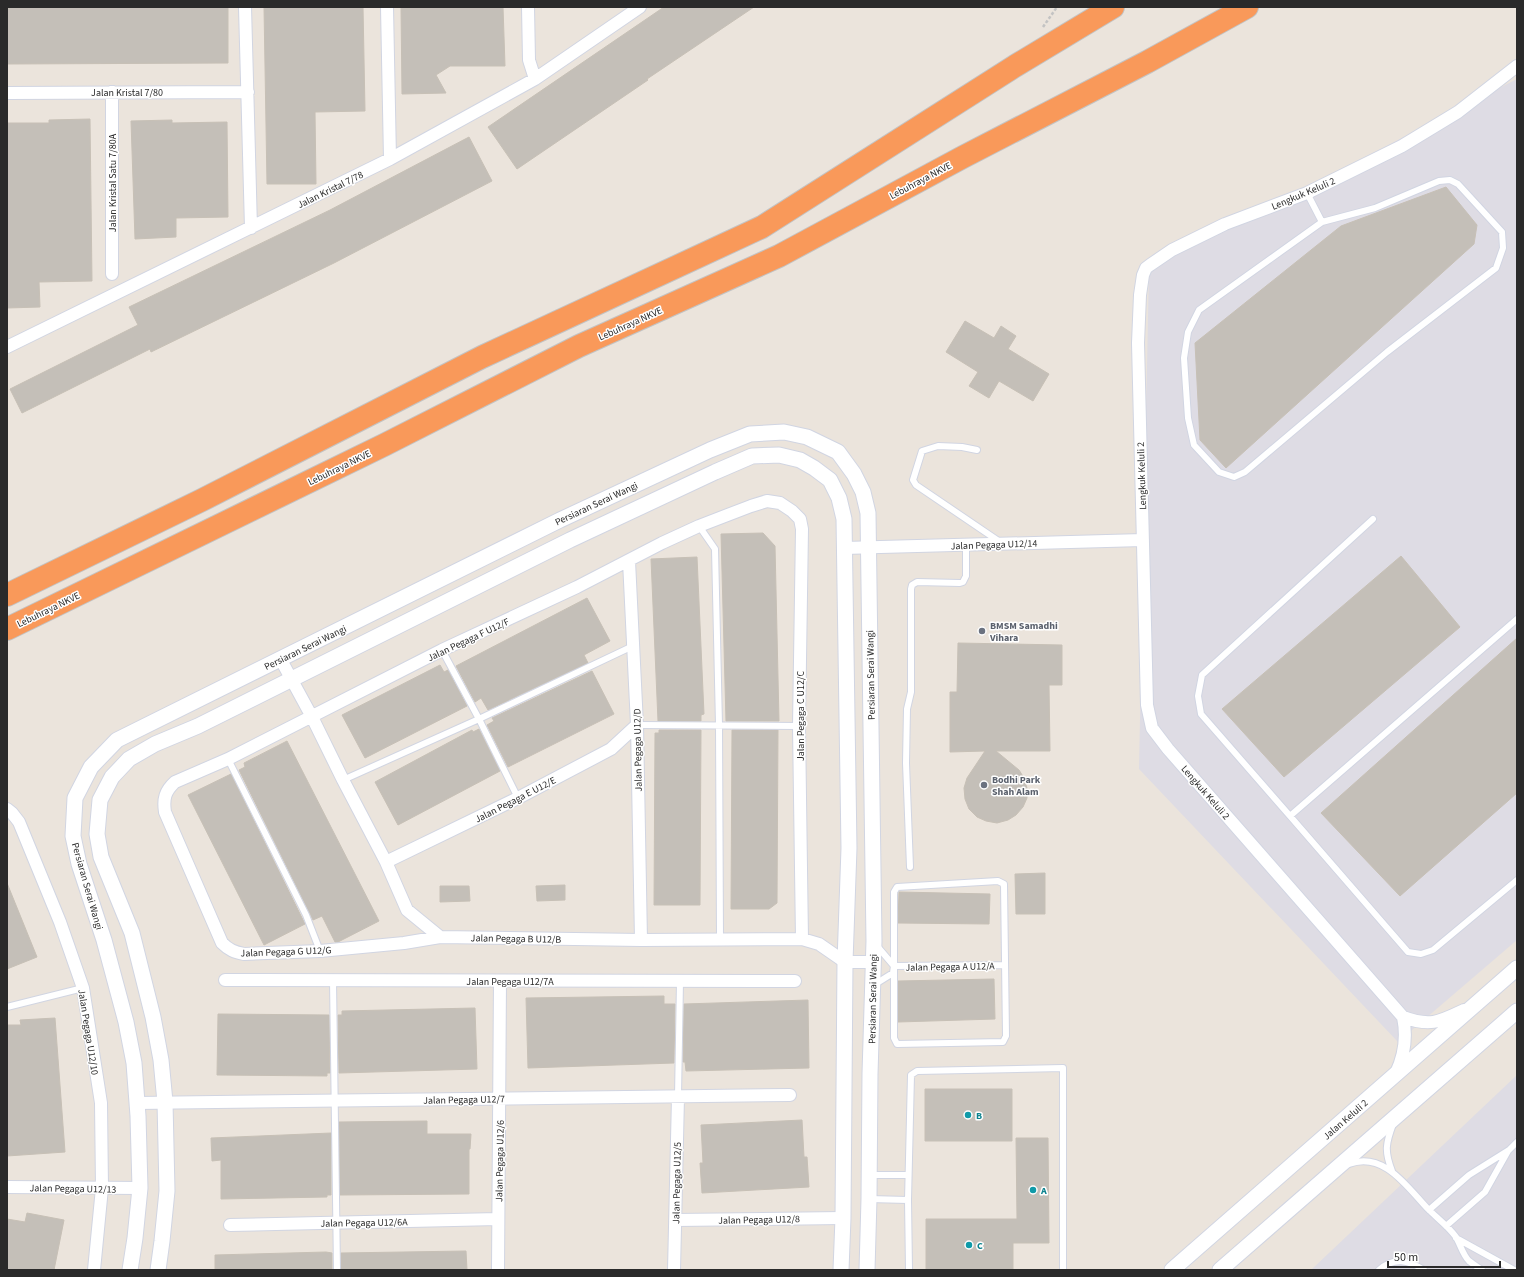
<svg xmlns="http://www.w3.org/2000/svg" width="1524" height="1277" font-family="'Source Sans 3',sans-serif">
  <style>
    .industrial { fill: #dedce4 }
    .building { fill: #c4bfb8; stroke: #c7c0b6 }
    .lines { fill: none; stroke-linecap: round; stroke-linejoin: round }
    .service-casing { stroke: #d1d5e2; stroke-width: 8 }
    .minor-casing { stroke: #d1d5e2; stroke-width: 14 }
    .tertiary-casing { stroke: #d1d5e2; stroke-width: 17 }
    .motorway-casing { stroke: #c3c3c3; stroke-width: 24 }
    .path { stroke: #c3c3c3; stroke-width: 2.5; stroke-dasharray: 3 2; stroke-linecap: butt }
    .service { stroke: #fff; stroke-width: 6 }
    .minor { stroke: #fff; stroke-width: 12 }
    .tertiary { stroke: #fff; stroke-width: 15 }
    .motorway { stroke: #f9995a; stroke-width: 22 }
    .worship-dot { fill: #6b7280; stroke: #fff; stroke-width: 1.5 }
    .culture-dot { fill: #0f9aa8; stroke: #fff; stroke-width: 1.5 }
    .labels { text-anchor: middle; stroke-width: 3; stroke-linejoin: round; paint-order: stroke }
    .street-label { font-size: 10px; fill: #2a2a2a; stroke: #fff }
    .worship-label { font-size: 10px; font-weight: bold; fill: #5b616d; stroke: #fff; text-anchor: start }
    .culture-label { font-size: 10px; font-weight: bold; fill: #0d838f; stroke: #fff; text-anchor: start }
  </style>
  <rect width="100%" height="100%" fill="#ebe4dc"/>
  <path class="industrial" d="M1517,79V940L1398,1042L1139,769L1149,268Z
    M1517,1075V1270H1311Z"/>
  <path class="building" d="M7,7H228V63L7,64Z
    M264,7H363L365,111L315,112L316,184H267Z
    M401,7H503L505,66H450L436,75L446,93L402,94Z
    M664,7H754L647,79L648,80L517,169L488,127Z
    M90,119L92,281L39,282L40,307L7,308V123H49V120Z
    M172,120V123L227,122L228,217L176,218V237L135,239L131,121Z
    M469,137L492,181L334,263L151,352L150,349L22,413L10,389L138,325L129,307L330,210Z
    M1446,187L1477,225L1474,244L1226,468L1200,440L1195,343L1341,226Z
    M965,321L994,338L1001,326L1016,336L1008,349L1049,374L1033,401L999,381L989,398L969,386L978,372L946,352Z
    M763,533L775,546L779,721H726L721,534Z
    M1401,556L1460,627L1284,777L1222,709Z
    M697,557L704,714L701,715V721H658L651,559Z
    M587,598L610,641L584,655L588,663L488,710L481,698L475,702L456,666Z
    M1517,638V793L1400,896L1321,813Z
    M958,643L1062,645V685H1049L1050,751H996L1019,770L1024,778L1027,788V798L1023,807L1016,815L1008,820L997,823L986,821L977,817L969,809L965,799L964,788L967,778L985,751L950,752V692H957Z
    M440,665L444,672L448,670L467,706L365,758L342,715Z
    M592,671L614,714L508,767L487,725L494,721L492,718Z
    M479,729L500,771L398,825L375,782L472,730L473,732Z
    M659,730H701L700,905H654L655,733H659Z
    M732,730H778L777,903L769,909H731Z
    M287,741L379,921L338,942H335L322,916L313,920L239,770L245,767L244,763Z
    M231,774L305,924L264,945L188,795Z
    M1045,873V914H1016L1015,874Z
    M7,883L37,957L7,969Z
    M565,885V900L537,901L536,886Z
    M440,886H469L470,901L440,902Z
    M899,892L990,894L989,924L898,923Z
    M994,979L995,1019L898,1022V981Z
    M664,996V1004H675L674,1063L528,1068L526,998Z
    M808,1000L809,1068L686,1071L685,1062H683L684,1004Z
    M475,1008L477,1069L339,1073L338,1015H342V1011Z
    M218,1014L329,1015L330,1073H327V1076L217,1075Z
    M55,1018L65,1152L7,1156V1025H21L20,1020Z
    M925,1089H1012V1141H925Z
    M802,1120L804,1157H807L809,1187L702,1193L700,1163H703L701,1125Z
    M427,1121V1134H471L470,1149H469V1194L340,1195L339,1122Z
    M331,1133V1195H327V1197L221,1199V1160L212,1161L211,1138Z
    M1016,1138H1048L1049,1243H1013V1270H926V1219H1017Z
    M27,1213L64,1220L54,1270H7V1219L25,1222Z
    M466,1251L467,1270H341V1253Z
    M326,1252L332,1253V1270H215V1255Z"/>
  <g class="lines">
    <g class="service-casing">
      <path id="service" d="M1307,193L1322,222L1375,208L1439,181L1450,180L1458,184L1502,232L1503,248L1496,268L1387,352L1245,472L1234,477L1219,472L1194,445L1188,418L1184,358L1188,332L1199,310L1322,222
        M977,450L962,447L938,446L922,451L913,480L916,485L1000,542
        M1373,519L1202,675L1198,696L1201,714L1290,816L1517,619
        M699,526L715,549L719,725L720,940
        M442,650L479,719L518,798
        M637,725L799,726
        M228,759L306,915L320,951
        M343,780L479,719L633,646
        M1290,816L1408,952L1421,954L1433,950L1517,880
        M910,867L906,763L907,709L911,692V589L912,585L917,582L960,583L963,582L966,576V545
        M894,966L1005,965
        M333,980L337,1270
        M875,986L877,983L893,973L894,966V892L897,887L998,881L1004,884L1006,1036L1003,1042L897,1044L894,1038V966L877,946
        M7,1007L83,988
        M678,1097L680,981
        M1349,1164C1384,1151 1407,1187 1428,1209C1437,1218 1448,1226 1456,1237C1460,1244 1463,1255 1469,1261C1473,1264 1477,1267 1482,1270
        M1392,1171C1384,1151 1386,1143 1393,1124
        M870,1175H908
        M869,1199L908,1200
        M1429,1210L1469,1175L1509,1150L1517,1142
        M1446,1226L1485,1192L1508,1151
        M1456,1238L1514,1270
        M909,1270L908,1200L911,1075L917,1071L1063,1068V1270
        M1379,1270C1394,1257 1408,1260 1424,1270"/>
    </g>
    <g class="minor-casing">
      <path id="minor" d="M245,7L251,228
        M387,7L390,159
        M528,7L529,60L535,79
        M112,92V274
        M7,93L248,92
        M7,347L390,159L535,79L640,7
        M844,548L1143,540
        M629,561L637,725L641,940
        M281,660L312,717L343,780L386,862L407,910L440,937
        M7,809L12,813L19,822L60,922L83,988L101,1103L102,1188L94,1270
        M386,862L518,798L611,749L637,725
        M802,939L799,726L802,529L800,519L792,511L780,503L767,501L751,506L699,526L662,543L577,587L442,650L228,759L175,782C165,791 163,799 165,812L222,943C229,950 234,952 244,954L320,951L404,943L440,937L641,940L802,939L819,944L845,962H873
        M225,980L795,981
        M1403,1017C1430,1027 1439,1022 1464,1010
        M1396,1073C1404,1056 1407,1036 1403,1017L1168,749L1152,728L1147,705L1138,343L1140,295L1143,275L1146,268L1150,265L1172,250L1225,224L1307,193L1402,146L1458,112L1517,66
        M137,1103L790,1095
        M7,1187L140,1188
        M675,1220L843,1218
        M230,1225L498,1219
        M498,1270L500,981
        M674,1270L678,1097"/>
    </g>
    <g class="tertiary-casing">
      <path id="tertiary" d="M130,1270L135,1238L140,1188L138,1116L134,1063L126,1022L104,940L79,864L73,836L75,798L91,767L117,740L560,520L710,450L750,434L784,432L807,437L838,452L854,474L863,492L868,513L874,941L870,1074L869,1199L867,1270
        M158,1270L162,1241L167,1191L165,1102L161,1060L153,1017L132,933L101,857L97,834L100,800L112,777L129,759L155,744L198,726L570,540L715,472L752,456L779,455L800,460L814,468L830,480L839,498L844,519L849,848L845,962L843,1218L841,1270
        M1172,1270L1517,968
        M1220,1270L1517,1011"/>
    </g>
    <g class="motorway-casing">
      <path id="motorway" d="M7,595L202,500L482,357L762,227L1015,66L1113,7
        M7,629L384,445L579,346L779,256L963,157L1147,62L1247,7"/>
    </g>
    <path class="path" d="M1043,27L1057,7"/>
    <use href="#service" class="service"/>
    <use href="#minor" class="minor"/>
    <use href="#tertiary" class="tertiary"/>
    <use href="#motorway" class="motorway"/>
  </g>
  <g class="worship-dot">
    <circle cx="982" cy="631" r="4"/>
    <circle cx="984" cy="785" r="4"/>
  </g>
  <g class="culture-dot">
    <circle cx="968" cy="1115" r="4"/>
    <circle cx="1033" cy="1190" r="4"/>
    <circle cx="969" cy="1245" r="4"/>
  </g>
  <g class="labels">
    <g class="street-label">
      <text x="127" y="96">Jalan Kristal 7/80</text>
      <text transform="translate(920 180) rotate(-28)" y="4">Lebuhraya NKVE</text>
      <text transform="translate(112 183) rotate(-90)" y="4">Jalan Kristal Satu 7/80A</text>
      <text transform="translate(330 189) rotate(-26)" y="4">Jalan Kristal 7/78</text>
      <text transform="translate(1303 193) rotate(-23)" y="4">Lengkuk Keluli 2</text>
      <text transform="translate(630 323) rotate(-24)" y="4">Lebuhraya NKVE</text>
      <text transform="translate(339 467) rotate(-26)" y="4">Lebuhraya NKVE</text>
      <text transform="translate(1141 476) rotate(-92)" y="4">Lengkuk Keluli 2</text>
      <text transform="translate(596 503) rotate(-25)" y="4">Persiaran Serai Wangi</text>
      <text transform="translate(994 544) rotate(-2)" y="4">Jalan Pegaga U12/14</text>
      <text transform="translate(48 609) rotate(-26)" y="4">Lebuhraya NKVE</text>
      <text transform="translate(468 639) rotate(-25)" y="4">Jalan Pegaga F U12/F</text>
      <text transform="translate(305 647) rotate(-26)" y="4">Persiaran Serai Wangi</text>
      <text transform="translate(870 675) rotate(-91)" y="4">Persiaran Serai Wangi</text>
      <text transform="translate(800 716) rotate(-90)" y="4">Jalan Pegaga C U12/C</text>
      <text transform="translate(637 750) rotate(-91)" y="4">Jalan Pegaga U12/D</text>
      <text transform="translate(1206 792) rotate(49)" y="4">Lengkuk Keluli 2</text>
      <text transform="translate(515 799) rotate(-27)" y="4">Jalan Pegaga E U12/E</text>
      <text transform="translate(88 886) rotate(74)" y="4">Persiaran Serai Wangi</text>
      <text transform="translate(516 938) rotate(1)" y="4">Jalan Pegaga B U12/B</text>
      <text transform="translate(286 951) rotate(-2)" y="4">Jalan Pegaga G U12/G</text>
      <text transform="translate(950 966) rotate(-1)" y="4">Jalan Pegaga A U12/A</text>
      <text x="510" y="985">Jalan Pegaga U12/7A</text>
      <text transform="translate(872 999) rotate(-89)" y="4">Persiaran Serai Wangi</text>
      <text transform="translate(89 1032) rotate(81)" y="4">Jalan Pegaga U12/10</text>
      <text transform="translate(464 1099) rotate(-1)" y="4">Jalan Pegaga U12/7</text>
      <text transform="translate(1345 1119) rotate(-41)" y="4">Jalan Keluli 2</text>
      <text transform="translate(499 1161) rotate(-89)" y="4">Jalan Pegaga U12/6</text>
      <text transform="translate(676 1183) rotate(-89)" y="4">Jalan Pegaga U12/5</text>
      <text transform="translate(73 1188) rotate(1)" y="4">Jalan Pegaga U12/13</text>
      <text transform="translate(759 1219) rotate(-1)" y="4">Jalan Pegaga U12/8</text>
      <text transform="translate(364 1222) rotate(-1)" y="4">Jalan Pegaga U12/6A</text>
    </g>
    <g class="worship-label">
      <text x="990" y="629">BMSM Samadhi<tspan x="990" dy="12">Vihara</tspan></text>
      <text x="992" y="783">Bodhi Park<tspan x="992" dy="12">Shah Alam</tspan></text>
    </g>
    <g class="culture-label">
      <text x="976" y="1119">B</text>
      <text x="1041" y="1194">A</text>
      <text x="977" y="1249">C</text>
    </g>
  </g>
  <rect width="1524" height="1277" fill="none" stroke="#2a2a2a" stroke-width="16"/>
  <path d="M1388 1261v6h112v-6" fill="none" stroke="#2a2a2a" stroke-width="2"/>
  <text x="1394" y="1261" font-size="12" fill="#2a2a2a" stroke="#ffffff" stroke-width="3" paint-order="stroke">50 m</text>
</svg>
